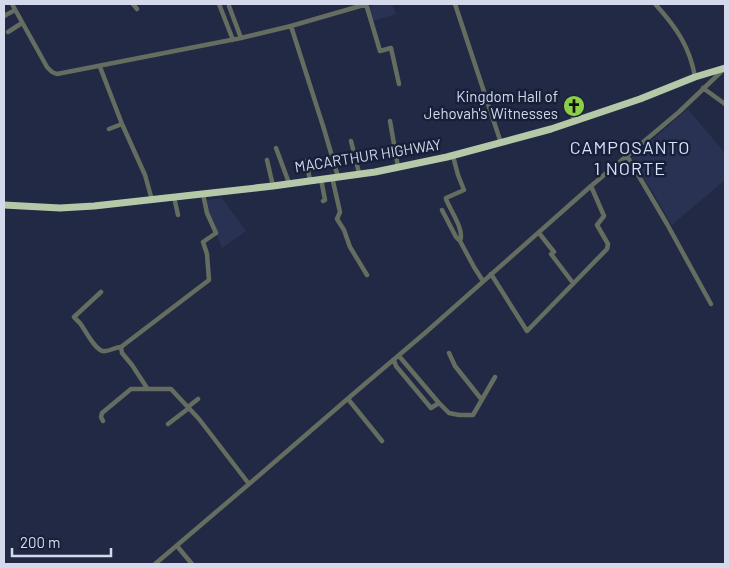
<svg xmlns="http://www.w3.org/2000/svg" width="729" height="568" font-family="Barlow,sans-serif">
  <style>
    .built { fill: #293253 }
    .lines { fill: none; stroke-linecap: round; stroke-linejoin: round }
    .minor { stroke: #656d60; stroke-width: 4.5 }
    .highway { stroke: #b5c9a8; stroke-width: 7 }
    .labels { text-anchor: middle; stroke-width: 5; stroke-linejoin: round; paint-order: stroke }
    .poi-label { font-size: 15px; fill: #d4daec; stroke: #181f39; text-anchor: end }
    .street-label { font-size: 15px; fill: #d4daec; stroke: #181f39 }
    .quarter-label { font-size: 18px; letter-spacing: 1px; fill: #d8e1fd; stroke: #181f39 }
  </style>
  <rect width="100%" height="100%" fill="#222944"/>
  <path class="built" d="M380,4H392L396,14L373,21L368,7Z
    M688,109L725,153V180L672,225L651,189L631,158Z
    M222,198L246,231L222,248L206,207L205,200Z"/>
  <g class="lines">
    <path class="minor" d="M12,4L47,67L52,72L57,74L241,38L291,26L367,4
      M133,4L137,9
      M219,4L233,40
      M366,4L380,51L391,48L399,84
      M455,4L501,143
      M656,5C676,27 690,47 695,77
      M229,6L241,38
      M4,16L15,10
      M291,26L324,129L338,177
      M8,32L22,23
      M100,67L122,124L145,175L152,200
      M703,88L725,104
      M567,102L575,122
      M390,121L398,167
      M109,129L122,124
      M351,141L359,173
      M276,148L289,183
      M453,156L458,175L464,190L446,198V199C450,210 465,230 460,241
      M627,156L667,224L711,304
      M267,160L273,186
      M306,161L310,180
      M332,177L340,212L337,219L344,230L350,247L367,275
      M321,179L325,200L323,201
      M174,197L178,215
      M442,210L456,237L460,241L474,267L483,281
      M539,233L554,252L551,254L573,283
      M491,274L527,331L607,249L608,244L597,225L604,216L591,186
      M101,292L74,317C76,320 80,322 82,326C86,332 97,353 105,351C111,351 115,347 121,347
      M449,353L455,366L482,400
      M399,356L439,403L449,413L459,415H473L495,377
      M394,360L396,366L431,408L439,403
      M147,388L132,365L122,353L121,347L209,280L207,254L203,242L216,233L207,213L203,194
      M348,399L382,441
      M188,407L198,399
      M103,421L101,417L102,413L131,389H171L199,419L249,484
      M168,424L189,408
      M177,546L192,564
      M155,564L249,484L359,389L425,333L591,186L679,112L723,70"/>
    <path class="highway" d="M4,205L60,208L94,206L273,186L375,172L447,157L551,129L640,99L695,77L725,68"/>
  </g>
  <defs>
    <g id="church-disc" transform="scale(1.125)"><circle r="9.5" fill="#8bce47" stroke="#181f39"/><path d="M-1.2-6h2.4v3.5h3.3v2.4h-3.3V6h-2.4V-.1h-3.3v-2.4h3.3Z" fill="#111"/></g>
  </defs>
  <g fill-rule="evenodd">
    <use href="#church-disc" x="574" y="106"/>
  </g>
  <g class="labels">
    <g class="poi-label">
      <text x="558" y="102">Kingdom Hall of<tspan x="558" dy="17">Jehovah's Witnesses</tspan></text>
    </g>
    <g class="street-label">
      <text transform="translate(368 156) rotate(-9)" y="5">MACARTHUR HIGHWAY</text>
    </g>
    <g class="quarter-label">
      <text x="630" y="154">CAMPOSANTO<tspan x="630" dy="21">1 NORTE</tspan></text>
    </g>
  </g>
  <rect width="729" height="568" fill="none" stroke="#d4daec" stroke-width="10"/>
  <path d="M12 548v8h99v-8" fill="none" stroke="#d4daec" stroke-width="2.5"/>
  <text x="20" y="548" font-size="15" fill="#d4daec" stroke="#181f39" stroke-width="4" paint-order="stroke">200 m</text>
</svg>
